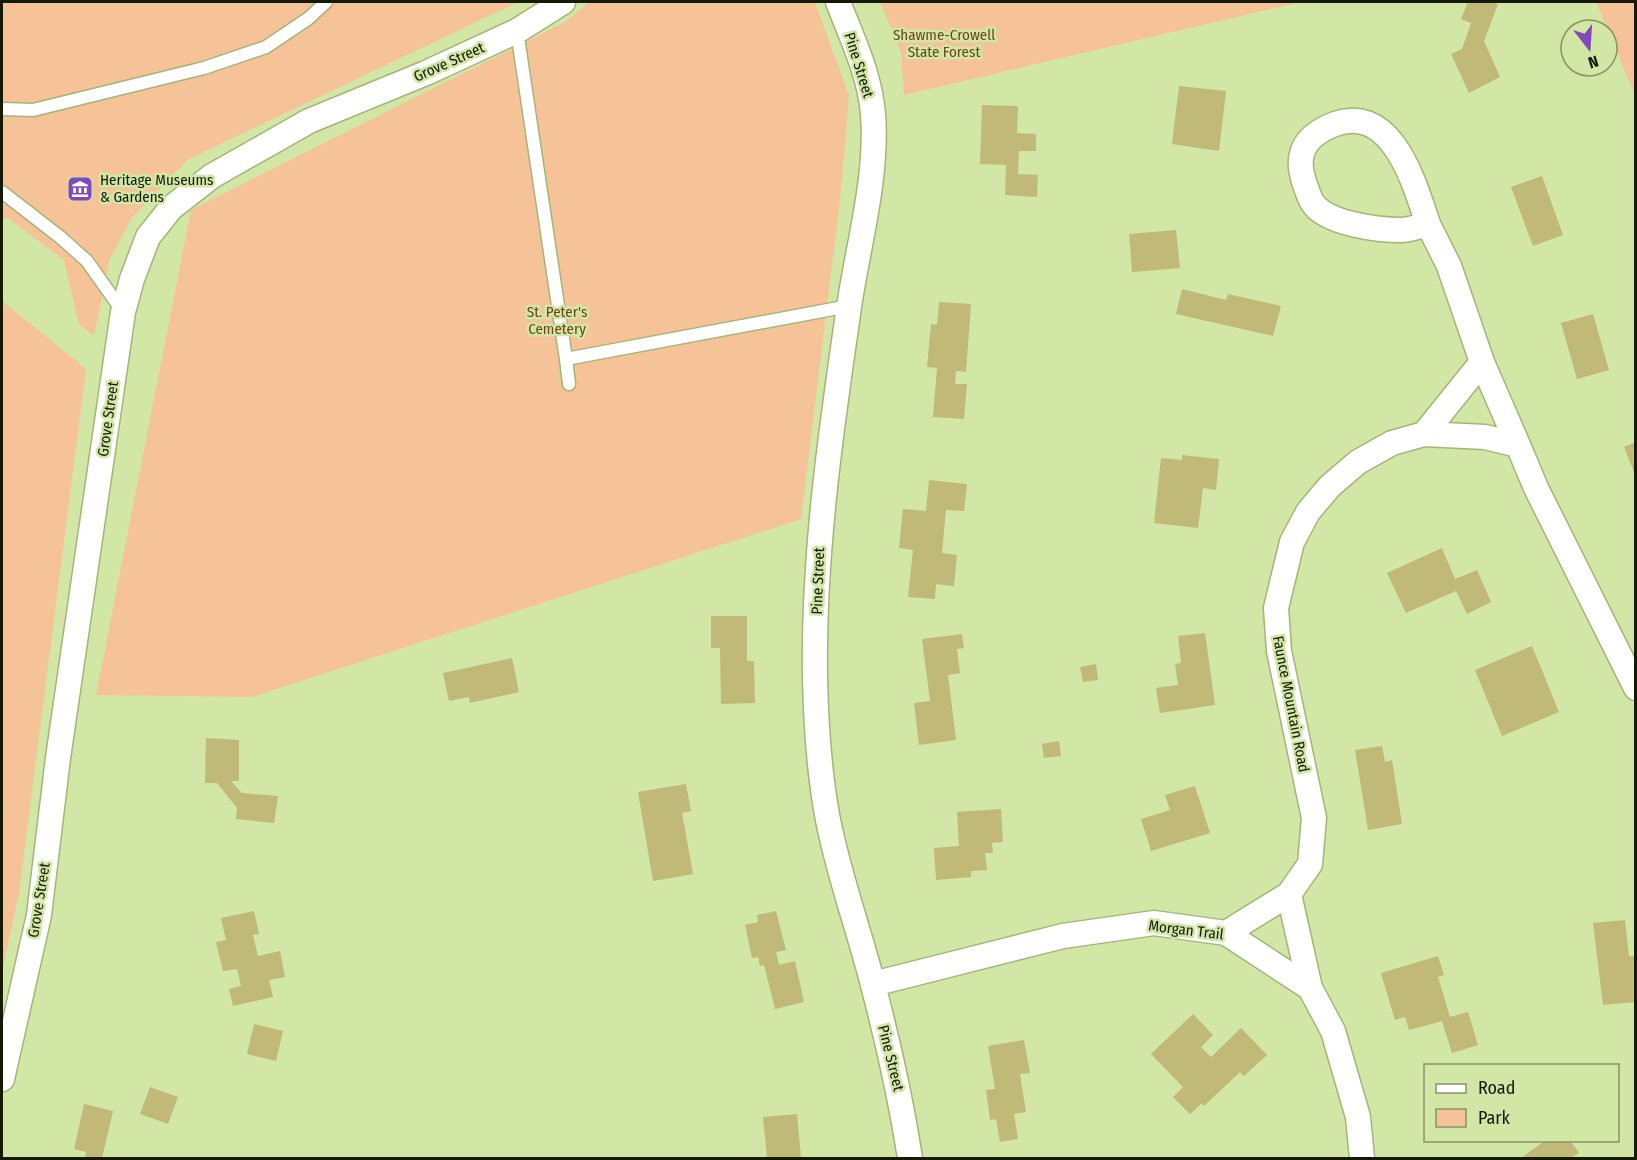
<svg xmlns="http://www.w3.org/2000/svg" width="1637" height="1160" font-family="'Fira Sans Condensed',sans-serif">
  <style>
    .green { fill: #f5c397 }
    .building { fill: #c0b977 }
    .lines { fill: none; stroke-linecap: round; stroke-linejoin: round }
    .lane-casing { stroke: #a2b678; stroke-width: 15 }
    .street-casing { stroke: #a2b678; stroke-width: 27 }
    .lane { stroke: #fff; stroke-width: 12 }
    .street { stroke: #fff; stroke-width: 24 }
    .labels { text-anchor: middle; stroke-width: 5; stroke-linejoin: round; paint-order: stroke }
    .park-label { font-size: 15px; fill: #6e451c; stroke: #d2e6a6 }
    .street-label { font-size: 15px; fill: #141a03; stroke: #d2e6a6 }
    .poi-label { font-size: 15px; fill: #141a03; stroke: #d2e6a6; text-anchor: start }
  </style>
  <rect width="100%" height="100%" fill="#d2e6a6"/>
  <path class="green" d="M2,2H518L187,160L131,219L109,261L94,336L79,325L64,260L8,218L2,220Z
    M589,2H815L849,96L840,200L801,519L252,697L96,695L191,210L565,22Z
    M880,2H1301L904,95L901,52Z
    M1596,2H1635V95Z
    M2,301L86,369L19,893L2,972Z"/>
  <path class="building" d="M1468,2H1493L1498,4L1484,41L1500,77L1469,93L1451,54L1462,49L1471,23L1461,19Z
    M1179,86L1226,91L1219,151L1172,144Z
    M982,105L1018,106L1017,133L1036,134V151H1019L1018,174L1038,175L1037,197L1005,195L1006,165L980,164Z
    M1542,176L1563,235L1533,246L1511,187Z
    M1176,230L1180,268L1132,272L1129,234Z
    M1182,289L1226,300L1228,294L1281,306L1273,336L1176,314Z
    M939,302L971,304L966,372L956,371L955,384H967L964,419L933,417L937,368L927,367L931,324L937,325Z
    M1593,314L1609,370L1577,379L1561,323Z
    M1636,442V475H1635L1624,447Z
    M1182,455L1219,459L1216,490L1203,488L1198,528L1154,523L1161,458L1182,460Z
    M929,480L967,484L964,511L946,510L942,553L957,555L954,586L936,584L935,599L908,597L913,550L899,548L903,509L926,511Z
    M1442,548L1455,579L1477,570L1491,602L1467,614L1456,591L1406,613L1387,573Z
    M711,616H747V661H754L755,703L721,704L720,648H711Z
    M1205,633L1215,705L1160,713L1156,688L1178,685L1175,664L1181,663L1178,636Z
    M962,634L964,648L957,649L960,673L948,675L956,740L919,745L914,703L930,701L922,639Z
    M1532,646L1559,712L1502,736L1475,670Z
    M512,658L519,692L470,703L469,697L449,701L443,673Z
    M1096,664L1098,680L1083,682L1080,667Z
    M206,738L239,740V781H231L242,793L278,796L274,823L236,819L237,808L217,783H205Z
    M1059,741L1061,756L1044,758L1042,744Z
    M1382,746L1385,762L1392,760L1402,824L1368,830L1355,750Z
    M686,784L691,811L682,813L693,874L653,881L638,792Z
    M1195,786L1210,833L1151,851L1141,819L1170,810L1165,795Z
    M1001,809L1003,842L992,843L993,853H985L987,870L971,871V877L936,880L934,848L959,846L957,812Z
    M254,911L259,934L253,935L258,956L280,951L285,977L269,980L273,997L233,1006L229,989L241,986L237,969L223,971L216,942L226,940L221,918Z
    M776,911L786,950L776,952L779,965L795,961L804,1002L775,1009L764,965L760,966L758,957L752,958L745,925L758,922L757,915Z
    M1625,920L1629,956H1635L1636,1002L1603,1005L1593,923Z
    M1438,956L1444,975L1438,977L1450,1017L1468,1012L1478,1045L1452,1053L1442,1021L1409,1030L1405,1017L1395,1020L1381,973Z
    M1193,1014L1213,1035L1201,1047L1211,1057L1241,1028L1267,1055L1244,1076L1240,1072L1204,1106L1202,1103L1190,1114L1173,1097L1183,1087L1151,1054Z
    M254,1024L283,1031L276,1061L247,1054Z
    M1024,1040L1030,1073L1020,1074L1026,1112L1014,1114L1018,1139L1000,1142L996,1119L990,1120L986,1090L995,1089L988,1046Z
    M150,1087L178,1097L168,1124L140,1114Z
    M84,1104L113,1111L102,1158H85L86,1152L74,1149Z
    M797,1114L801,1157L767,1158L763,1117Z
    M1546,1140H1570L1579,1153L1571,1158H1521Z"/>
  <g class="lines">
    <g class="lane-casing">
      <path id="lane" d="M517,31L566,359L849,306
        M2,109L33,110L204,68L266,47L309,18L326,2
        M2,192L60,237L87,261L123,312
        M566,359L569,384"/>
    </g>
    <g class="street-casing">
      <path id="street" d="M838,2C852,38 870,75 873,114C878,177 858,245 849,307C831,430 813,554 815,678C816,725 819,773 828,820C839,876 859,930 873,985C888,1042 901,1100 910,1158
        M1428,224C1414,182 1391,99 1330,126C1319,131 1305,140 1302,154C1299,163 1302,176 1305,185C1308,192 1310,201 1315,206C1331,224 1378,230 1401,230C1410,230 1419,226 1428,224L1449,266L1482,362L1518,445
        M1424,434L1482,362
        M1289,894L1310,988
        M1226,933L1289,894L1310,864L1314,818L1279,651L1276,608L1292,542L1308,512L1330,486L1358,462L1392,443L1424,434L1485,437L1518,445L1536,488L1636,688
        M873,984L1063,936L1154,923L1226,933L1310,988L1333,1031L1358,1117L1362,1158
        M2,1079L39,915L58,758L123,312L132,279L148,237L171,208L212,176L309,121L426,73L517,31L563,2"/>
    </g>
    <use href="#lane" class="lane"/>
    <use href="#street" class="street"/>
  </g>
  <defs>
    <g id="museum-square" transform="scale(1.35)"><rect x="-9" y="-9" width="18" height="18" rx="4" fill="#8148bf" stroke="#d2e6a6"/><path d="M0-6L6-3V-2H-6V-3ZM-5-1h2V3h-2ZM-1-1h2V3h-2ZM3-1h2V3H3ZM-6 4H6V6H-6Z" fill="#fff"/></g>
  </defs>
  <g fill-rule="evenodd">
    <use href="#museum-square" x="80" y="189"/>
  </g>
  <g class="labels">
    <g class="park-label">
      <text x="944" y="40">Shawme-Crowell<tspan x="944" dy="17">State Forest</tspan></text>
      <text x="557" y="317">St. Peter's<tspan x="557" dy="17">Cemetery</tspan></text>
    </g>
    <g class="street-label">
      <text transform="translate(449 62) rotate(-24)" y="5">Grove Street</text>
      <text transform="translate(859 65) rotate(73)" y="5">Pine Street</text>
      <text transform="translate(108 419) rotate(-82)" y="5">Grove Street</text>
      <text transform="translate(818 581) rotate(-88)" y="5">Pine Street</text>
      <text transform="translate(1291 704) rotate(79)" y="5">Faunce Mountain Road</text>
      <text transform="translate(39 900) rotate(-81)" y="5">Grove Street</text>
      <text transform="translate(1186 930) rotate(7)" y="5">Morgan Trail</text>
      <text transform="translate(891 1058) rotate(76)" y="5">Pine Street</text>
    </g>
    <g class="poi-label">
      <text x="100" y="185">Heritage Museums<tspan x="100" dy="17">&amp; Gardens</tspan></text>
    </g>
  </g>
  <rect width="1637" height="1160" fill="none" stroke="#141a03" stroke-width="6"/>
  <rect x="1424" y="1064" width="195" height="78" fill="#d2e6a6" stroke="#869465" stroke-width="1.5"/>
  <rect x="1436" y="1084" width="30" height="9" fill="#ffffff" stroke="#869465" stroke-width="1.5"/>
  <text x="1478" y="1094" font-size="18" fill="#141a03">Road</text>
  <rect x="1436" y="1109" width="30" height="18" fill="#f5c397" stroke="#869465" stroke-width="1.5"/>
  <text x="1478" y="1124" font-size="18" fill="#141a03">Park</text>
  <g transform="translate(1589 48) rotate(163)"><circle r="28" fill="#d2e6a6" stroke="#869465" stroke-width="1.5"/>
  <path d="M0-4.5L10 22L0 15L-10 22Z" fill="#8148bf"/>
  <text y="-9" font-size="16" font-weight="bold" text-anchor="middle" fill="#141a03">N</text>
  </g>
</svg>
